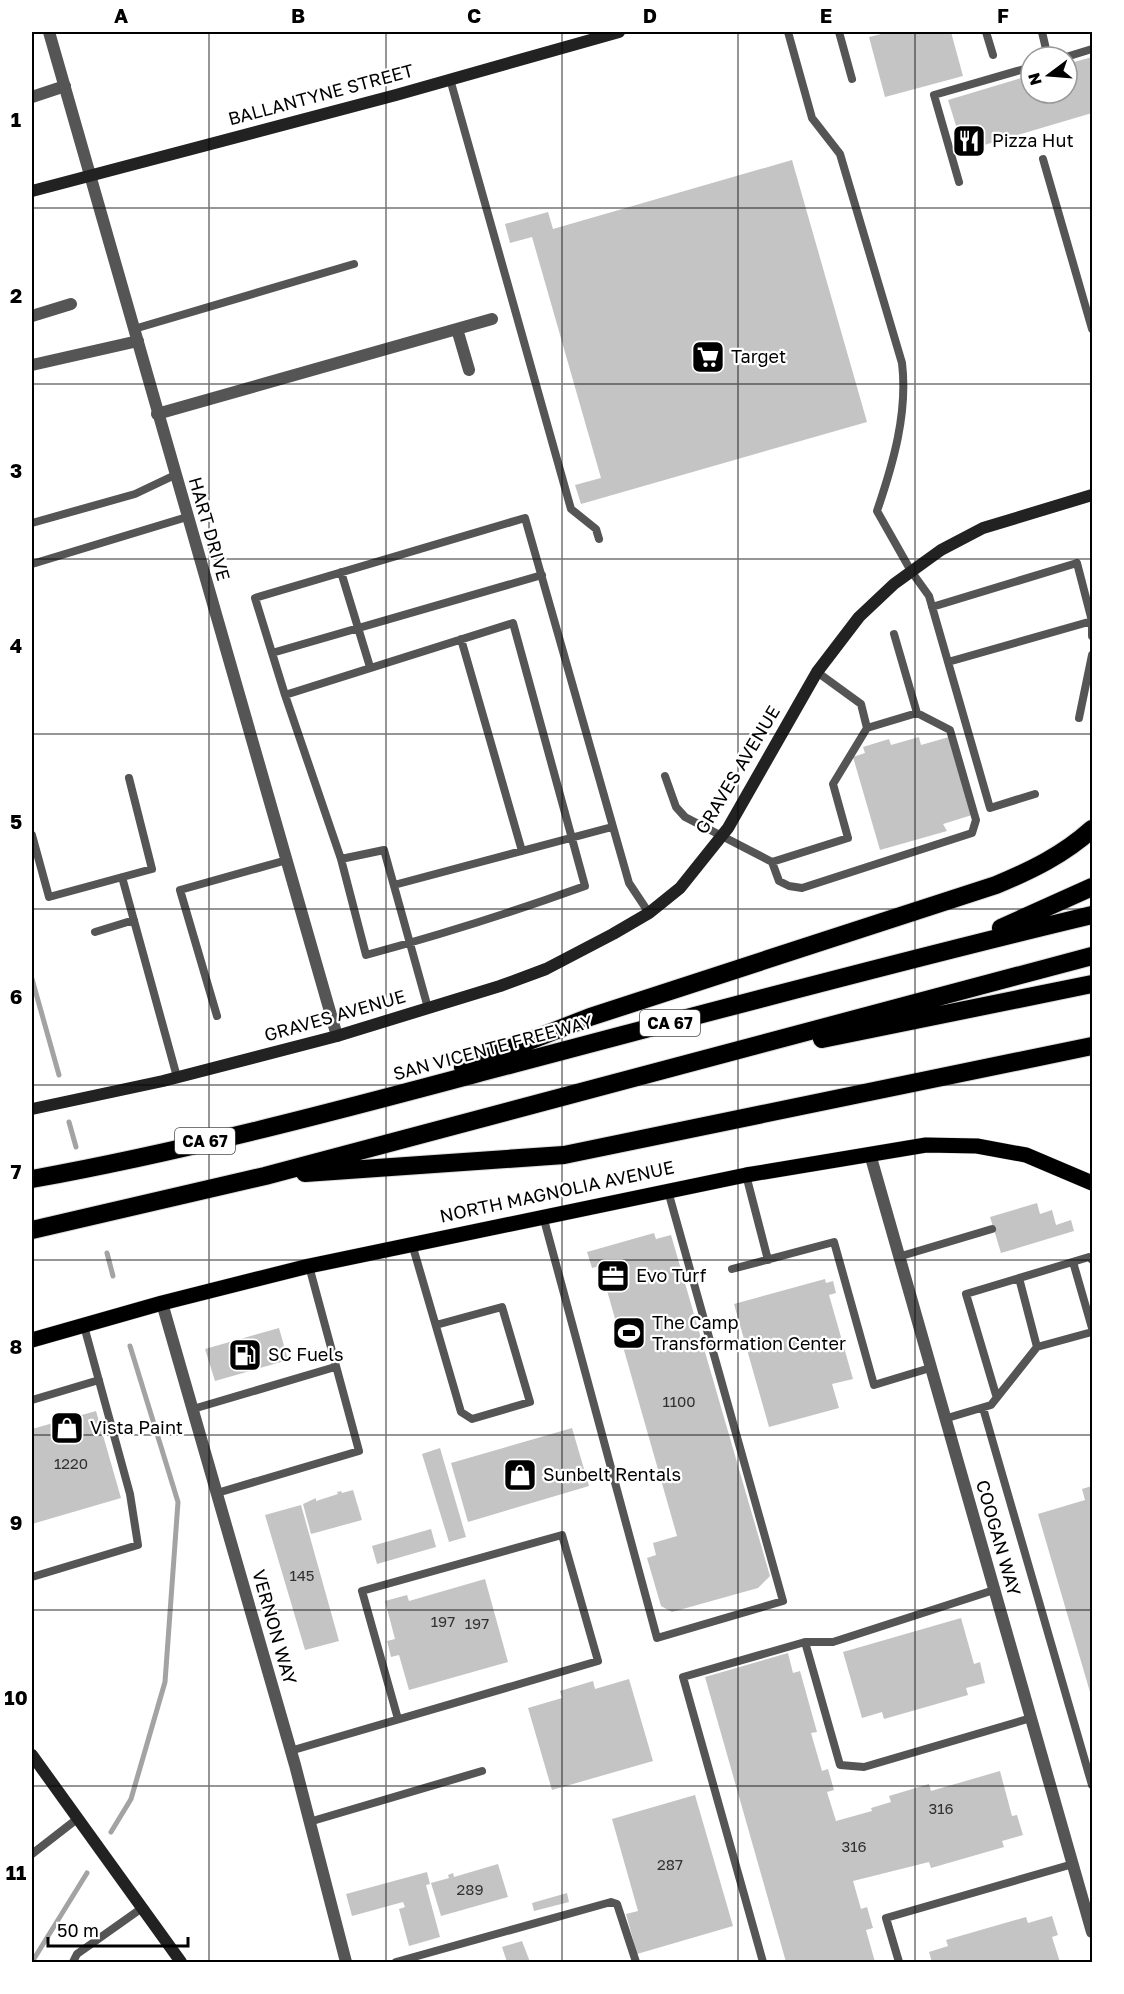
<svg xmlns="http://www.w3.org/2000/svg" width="1124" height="1994" font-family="'Golos Text',sans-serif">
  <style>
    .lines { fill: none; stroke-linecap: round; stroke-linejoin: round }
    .stream { stroke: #a3a3a3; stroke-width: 5 }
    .building { fill: #c4c4c4 }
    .primary-casing { stroke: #dbdbdb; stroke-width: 16 }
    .motorway-casing { stroke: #dbdbdb; stroke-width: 20 }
    .service { stroke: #555; stroke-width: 8 }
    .minor { stroke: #555; stroke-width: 12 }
    .tertiary { stroke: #555; stroke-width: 12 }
    .secondary { stroke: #222; stroke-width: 12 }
    .primary { stroke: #000; stroke-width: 15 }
    .motorway { stroke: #000; stroke-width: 18 }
    .grid { fill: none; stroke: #000; stroke-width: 1.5; stroke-opacity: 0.55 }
    .labels { text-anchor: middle; stroke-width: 4.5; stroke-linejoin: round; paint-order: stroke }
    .number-label { font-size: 15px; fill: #313131 }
    .shield { fill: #fff; stroke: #4c4c4c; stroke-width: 1.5 }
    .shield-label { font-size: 16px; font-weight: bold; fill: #000 }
    .street-label { font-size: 18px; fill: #000; stroke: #fff }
    .poi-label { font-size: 18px; fill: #000; stroke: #fff; text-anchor: start }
    .neatline { fill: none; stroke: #000; stroke-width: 2 }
    .grid-label { font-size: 20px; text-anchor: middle; font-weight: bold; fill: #000 }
  </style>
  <rect width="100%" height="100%" fill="#fff"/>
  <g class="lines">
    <path class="stream" d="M32,979L59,1075
      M69,1122L76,1147
      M107,1253L113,1276
      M111,1832L131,1799L165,1682L178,1502L130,1346
      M32,1962L87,1873"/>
  </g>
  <path class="building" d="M889,32H951L963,76L885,97L869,37Z
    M1092,57V113L964,151L948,100L1031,75V93H1067V64Z
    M792,160L867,422L581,504L575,485L601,478L532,237L510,243L505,224L548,212L553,229Z
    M919,737L921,745L949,737L972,815L943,824L947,831L880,850L853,757L865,753L863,747L889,739L891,745Z
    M1037,1203L1040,1214L1052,1210L1056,1225L1071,1220L1074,1231L1001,1253L990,1217Z
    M654,1233L656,1239L671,1235L770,1576L758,1588L672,1612L661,1606L647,1558L656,1555L653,1543L677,1536L600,1266L592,1268L587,1252Z
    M825,1279L826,1283L833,1281L836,1293L829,1295L853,1379L832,1384L839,1408L769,1427L734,1304Z
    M279,1328L288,1360L215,1381L205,1349Z
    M96,1411L121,1498L32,1524V1429Z
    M572,1428L589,1486L468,1522L451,1463Z
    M440,1448L466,1537L449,1542L422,1454Z
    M1092,1486V1699L1038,1514L1085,1500L1082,1489Z
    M353,1490L362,1520L311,1534L303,1504L316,1498V1501L338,1494L337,1492L341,1491L342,1493Z
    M301,1505L339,1641L305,1650L265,1515Z
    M431,1529L436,1547L377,1564L372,1546Z
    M485,1579L508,1662L409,1690L399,1655L391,1657L387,1641L395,1639L385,1601L407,1595L409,1601Z
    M961,1618L974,1664L980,1662L985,1683L966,1688L968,1695L884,1719L882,1712L862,1718L843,1652Z
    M788,1653L793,1673L800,1671L817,1732L811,1733L822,1771L828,1769L834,1790L827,1792L836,1821L872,1811L871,1808L891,1802L889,1796L929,1784L931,1791L1000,1771L1012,1816L1017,1815L1023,1835L1002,1841L1004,1847L931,1868L929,1862L853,1881L861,1909L867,1907L873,1928L866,1930L875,1962H786L705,1677Z
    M629,1679L653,1761L552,1790L528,1708L562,1698L560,1691L593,1681L595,1689Z
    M695,1795L733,1926L637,1954L626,1914L638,1911L612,1819Z
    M498,1864L508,1897L441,1916L431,1883L449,1878L448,1875L453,1873L454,1877Z
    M427,1872L430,1884L426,1885L440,1937L409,1946L399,1909L405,1907L403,1902L352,1916L346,1894Z
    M567,1893L569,1902L534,1911L532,1903Z
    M1052,1916L1058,1935L1052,1937L1060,1962H932L929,1952L948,1946L946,1940L1026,1917L1028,1923Z
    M522,1941L530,1962H507L502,1947Z"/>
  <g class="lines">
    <g class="primary-casing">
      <path id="primary" d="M32,1340L162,1303L309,1266L746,1175L926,1145L977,1146L1026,1155L1092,1183"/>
    </g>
    <g class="motorway-casing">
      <path id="motorway" d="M1001,928L1092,887
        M822,1039L1092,984
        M463,1067L590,1017L996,885C1032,870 1063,855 1092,829
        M305,1173L564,1155L1092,1046
        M32,1179C181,1152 329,1113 475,1074C681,1020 886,964 1092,915
        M32,1230L265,1176L1092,956"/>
    </g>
    <path class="service" d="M788,32L812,118L840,154L902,363C908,413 893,464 877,511L911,571L929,596L990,808L1035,794
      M839,32L852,79
      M986,32L993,55
      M1042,32L1046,49
      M1066,57L1092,49
      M450,79L571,509L596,529L599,539
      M1043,159L1092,329
      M959,182L934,95L1031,67
      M134,329L354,264
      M32,523L135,494L175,475
      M32,564L187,517
      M341,572L370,667
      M542,575L272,653L255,598L525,518L629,883L649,913
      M932,607L1077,563L1092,621
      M461,639L522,851
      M272,653L285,695
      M948,662L1092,621V636
      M817,672L861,704L867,728
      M1079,718L1092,655
      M665,776L676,807L685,817L772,862L779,881L789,886L802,888L972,833L976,820L950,730L917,713L894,634
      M32,835L49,897L152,869L129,778
      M341,859L285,695L513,623L585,886C513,912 440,935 366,955L341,859L384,850L428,1008
      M772,862L848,838L833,784L867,728L917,713
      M122,877L177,1077
      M394,885L612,827
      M95,932L134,920
      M217,1016L180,890L287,860
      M746,1175L768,1260
      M543,1216L657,1638L783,1601L668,1191
      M412,1244L461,1412L472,1419L530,1402L502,1307L436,1325
      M898,1257L992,1229
      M1073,1262L1092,1328
      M732,1269L834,1242L874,1385L930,1368
      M1019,1278L1037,1347
      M996,1395L966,1294L1089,1257L1092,1260
      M32,1400L99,1380
      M983,1408L1092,1785
      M193,1409L335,1367
      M944,1419L991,1405L1037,1347L1092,1332
      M217,1493L359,1451L309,1266
      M32,1577L138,1545L130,1494L84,1326
      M805,1642H833L994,1590
      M290,1751L598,1661L562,1535L362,1591L398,1719
      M309,1822L482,1771
      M32,1854L77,1819
      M73,1962L77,1954L142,1908
      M396,1962L611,1902L617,1904L636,1962
      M763,1962L683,1677L805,1642L840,1765L864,1767L1031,1718
      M899,1962L886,1918L1073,1864"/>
    <path class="minor" d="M32,97L65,86
      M32,316L71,304
      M457,329L469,370
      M32,365L138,341
      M157,414L492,319
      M870,1154L1092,1932
      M162,1303L295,1765L346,1962"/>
    <path class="tertiary" d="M49,32L337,1036"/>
    <path class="secondary" d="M32,191L396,95L619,32
      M32,1109L163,1081L337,1036L500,986L546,969L613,934L649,913L680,888L728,828L817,672L859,617L894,584L941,550L983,528L1092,495
      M32,1755L181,1962"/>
    <use href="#primary" class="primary"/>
    <use href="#motorway" class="motorway"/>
  </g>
  <path class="grid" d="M209,32V1962M386,32V1962M562,32V1962M738,32V1962M915,32V1962M32,208H1092M32,384H1092M32,559H1092M32,734H1092M32,909H1092M32,1085H1092M32,1260H1092M32,1435H1092M32,1610H1092M32,1786H1092"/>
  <defs>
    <g id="restaurant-square" transform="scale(1.725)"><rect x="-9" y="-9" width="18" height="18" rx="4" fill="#000" stroke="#fff"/><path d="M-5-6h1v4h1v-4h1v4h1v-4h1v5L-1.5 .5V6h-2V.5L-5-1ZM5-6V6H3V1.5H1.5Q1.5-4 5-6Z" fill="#fff"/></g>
    <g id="supermarket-square" transform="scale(1.725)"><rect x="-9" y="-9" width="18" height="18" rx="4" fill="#000" stroke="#fff"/><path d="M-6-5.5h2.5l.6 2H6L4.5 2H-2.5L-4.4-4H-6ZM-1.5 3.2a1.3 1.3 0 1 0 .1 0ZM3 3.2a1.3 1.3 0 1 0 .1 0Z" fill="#fff"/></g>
    <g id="office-square" transform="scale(1.725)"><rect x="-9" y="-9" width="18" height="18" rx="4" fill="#000" stroke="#fff"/><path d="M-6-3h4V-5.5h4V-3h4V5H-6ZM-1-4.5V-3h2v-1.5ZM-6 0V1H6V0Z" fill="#fff"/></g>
    <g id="stadium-square" transform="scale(1.725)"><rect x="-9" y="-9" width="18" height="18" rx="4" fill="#000" stroke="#fff"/><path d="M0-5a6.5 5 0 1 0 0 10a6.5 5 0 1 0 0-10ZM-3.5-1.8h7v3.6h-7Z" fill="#fff"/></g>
    <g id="fuel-square" transform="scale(1.725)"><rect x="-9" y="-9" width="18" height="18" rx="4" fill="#000" stroke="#fff"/><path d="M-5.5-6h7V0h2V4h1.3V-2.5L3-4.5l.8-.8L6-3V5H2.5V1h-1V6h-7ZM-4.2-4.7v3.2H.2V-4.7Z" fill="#fff"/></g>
    <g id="shop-square" transform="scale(1.725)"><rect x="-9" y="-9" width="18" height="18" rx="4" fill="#000" stroke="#fff"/><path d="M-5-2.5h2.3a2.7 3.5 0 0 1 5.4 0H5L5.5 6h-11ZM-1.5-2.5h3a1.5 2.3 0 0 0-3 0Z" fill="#fff"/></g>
  </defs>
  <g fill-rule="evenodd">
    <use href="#restaurant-square" x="969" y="141"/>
    <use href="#supermarket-square" x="708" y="357"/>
    <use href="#office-square" x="613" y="1276"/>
    <use href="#stadium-square" x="629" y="1333"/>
    <use href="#fuel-square" x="245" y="1355"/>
    <use href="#shop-square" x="67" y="1428"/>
    <use href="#shop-square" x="520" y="1475"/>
  </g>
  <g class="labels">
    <g class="number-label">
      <text x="679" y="1407">1100</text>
      <text x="71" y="1469">1220</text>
      <text x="302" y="1581">145</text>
      <text x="443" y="1627">197</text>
      <text x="477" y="1629">197</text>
      <text x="941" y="1814">316</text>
      <text x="854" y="1852">316</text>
      <text x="670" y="1870">287</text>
      <text x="470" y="1895">289</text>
    </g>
    <g class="shield">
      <rect x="640" y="1010" width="60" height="26" rx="4.5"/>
      <rect x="175" y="1128" width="60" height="26" rx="4.5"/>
    </g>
    <g class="shield-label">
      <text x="670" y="1029">CA 67</text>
      <text x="205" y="1147">CA 67</text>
    </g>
    <g class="street-label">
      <text transform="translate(321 95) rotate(-15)" y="6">BALLANTYNE STREET</text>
      <text transform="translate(209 529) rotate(74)" y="6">HART DRIVE</text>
      <text transform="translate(738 770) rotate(-59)" y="6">GRAVES AVENUE</text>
      <text transform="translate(335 1016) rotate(-16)" y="6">GRAVES AVENUE</text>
      <text transform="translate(493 1048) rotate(-15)" y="6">SAN VICENTE FREEWAY</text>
      <text transform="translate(557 1192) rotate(-12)" y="6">NORTH MAGNOLIA AVENUE</text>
      <text transform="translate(998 1538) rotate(74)" y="6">COOGAN WAY</text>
      <text transform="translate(274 1627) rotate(74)" y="6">VERNON WAY</text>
    </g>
    <g class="poi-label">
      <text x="992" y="147">Pizza Hut</text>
      <text x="731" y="363">Target</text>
      <text x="636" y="1282">Evo Turf</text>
      <text x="652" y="1329">The Camp<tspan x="652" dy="21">Transformation Center</tspan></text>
      <text x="268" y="1361">SC Fuels</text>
      <text x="90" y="1434">Vista Paint</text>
      <text x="543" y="1481">Sunbelt Rentals</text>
    </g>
  </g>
  <rect width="1124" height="1994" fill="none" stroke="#ffffff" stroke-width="66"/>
  <g transform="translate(1049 75) rotate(254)"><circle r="28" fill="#ffffff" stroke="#999999" stroke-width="1.5"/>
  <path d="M0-4.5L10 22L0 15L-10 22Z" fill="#000000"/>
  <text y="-9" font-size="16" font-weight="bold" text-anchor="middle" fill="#000000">N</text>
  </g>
  <path d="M48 1937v9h140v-9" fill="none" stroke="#000000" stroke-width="3"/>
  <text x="57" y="1937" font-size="18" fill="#000000" stroke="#ffffff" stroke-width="4.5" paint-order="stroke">50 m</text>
  <rect x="33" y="33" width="1058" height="1928" class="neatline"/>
  <g class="grid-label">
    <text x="121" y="23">A</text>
    <text x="298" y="23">B</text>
    <text x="474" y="23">C</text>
    <text x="650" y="23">D</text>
    <text x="826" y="23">E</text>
    <text x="1003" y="23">F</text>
    <text x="16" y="127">1</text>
    <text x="16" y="303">2</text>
    <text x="16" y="478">3</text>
    <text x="16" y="653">4</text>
    <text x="16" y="829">5</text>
    <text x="16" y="1004">6</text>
    <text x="16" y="1179">7</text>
    <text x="16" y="1354">8</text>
    <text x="16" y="1530">9</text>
    <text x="16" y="1705">10</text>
    <text x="16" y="1880">11</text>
  </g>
</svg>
